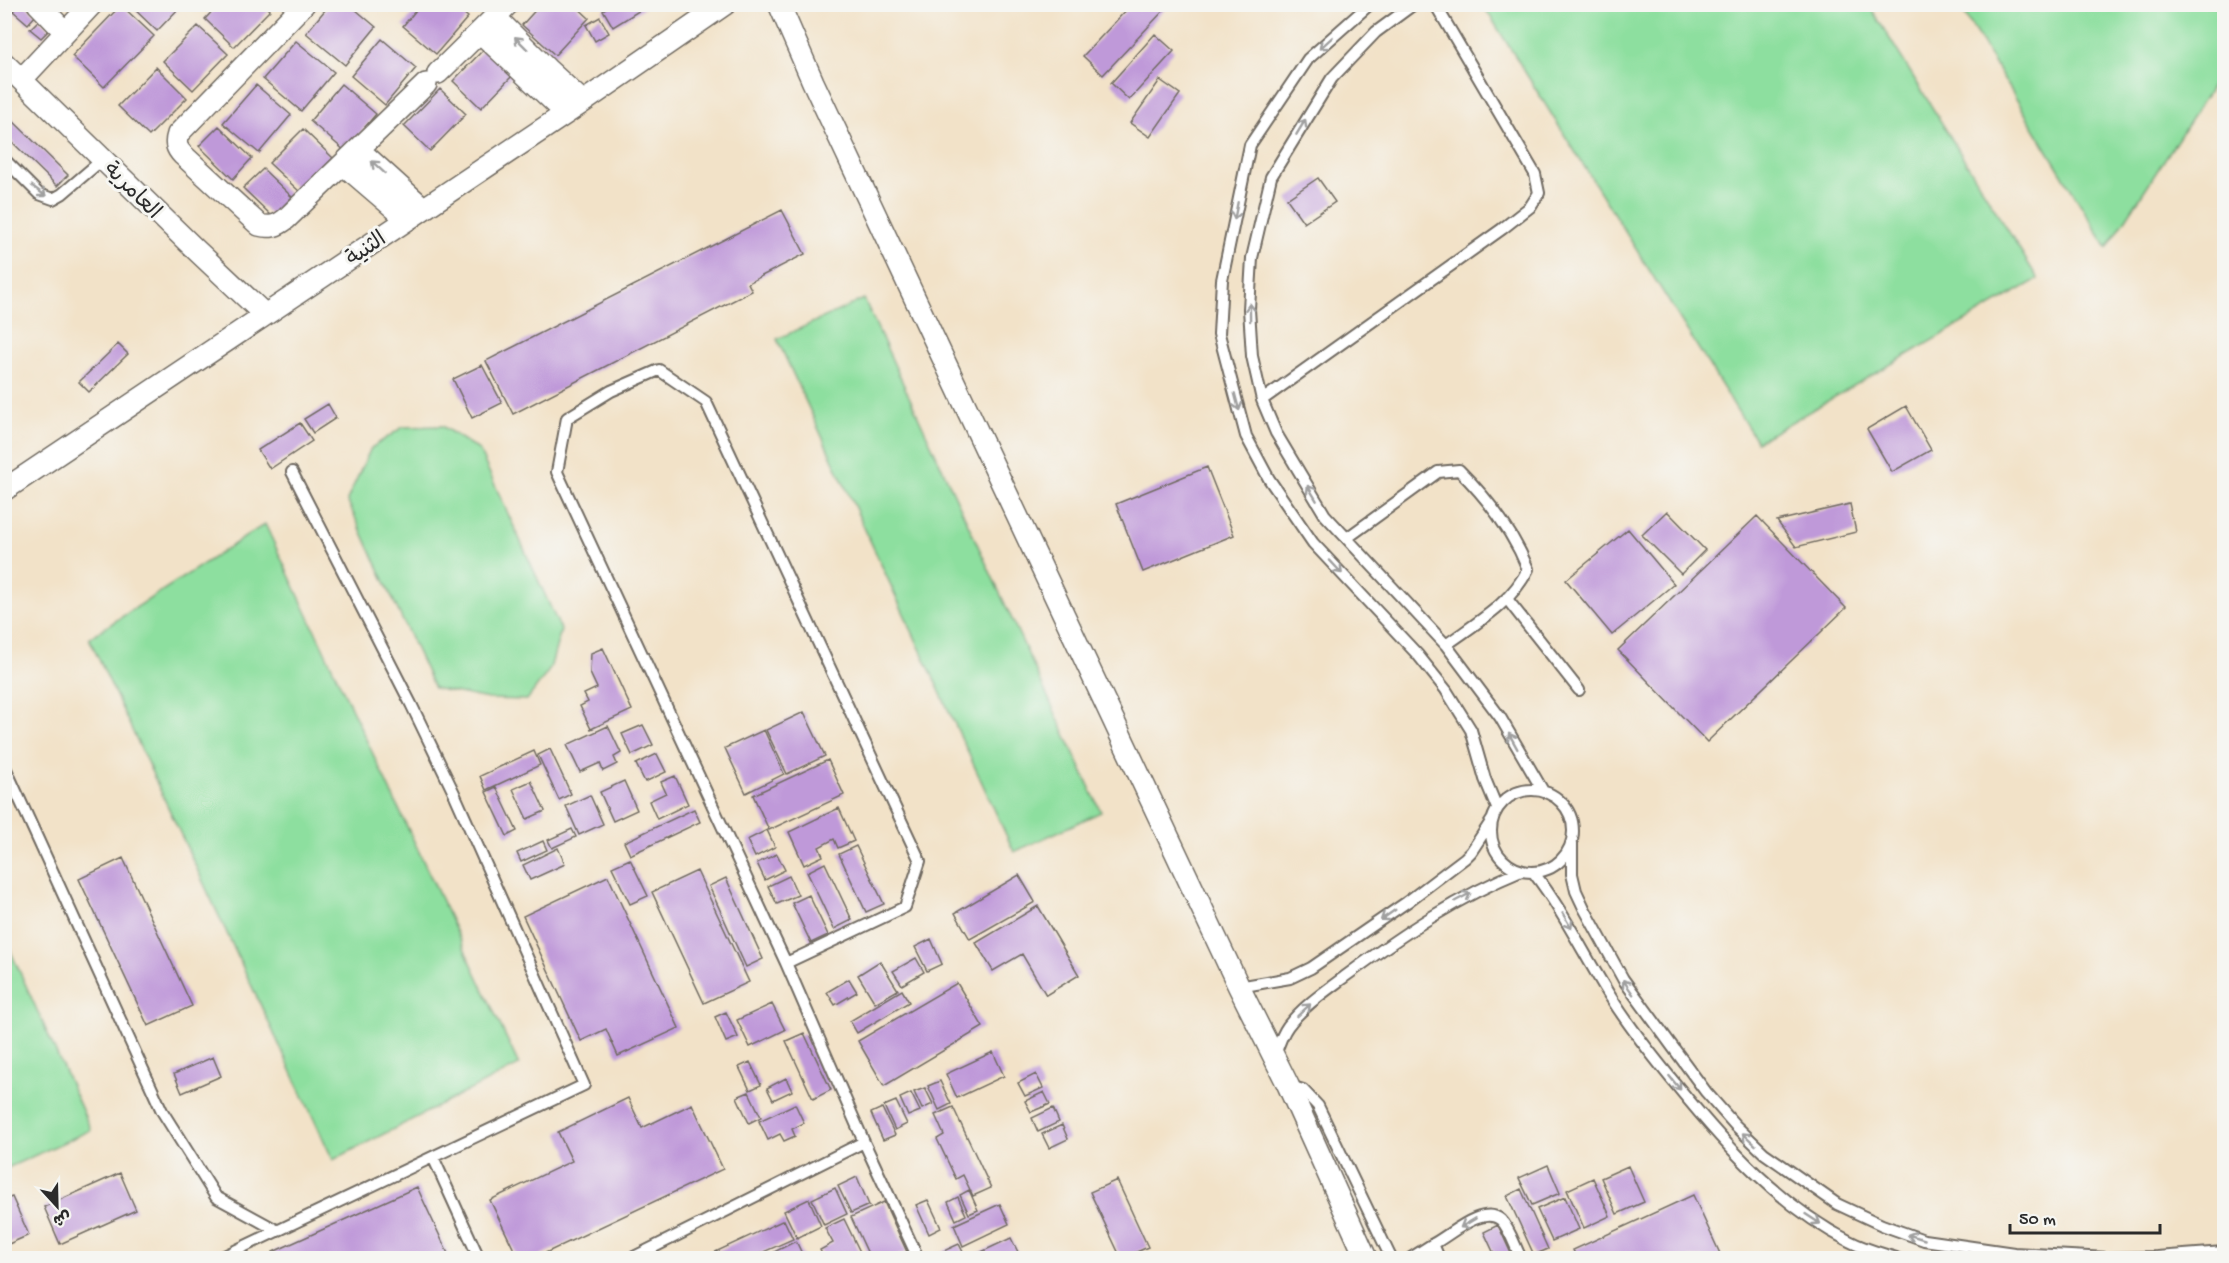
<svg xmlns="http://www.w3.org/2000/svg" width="2229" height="1263" font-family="'Gochi Hand','Playpen Sans Arabic',sans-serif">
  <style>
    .green { fill: #8ddf9f; stroke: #5c8565; stroke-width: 1.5 }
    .building { fill: #bf99d9 }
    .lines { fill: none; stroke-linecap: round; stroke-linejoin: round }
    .service-casing { stroke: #716b62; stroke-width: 14 }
    .minor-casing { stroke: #716b62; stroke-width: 24 }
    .service { stroke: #fff; stroke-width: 10 }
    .minor { stroke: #fff; stroke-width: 21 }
    .oneway { stroke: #a0a0a0 }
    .labels { text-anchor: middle; stroke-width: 6; stroke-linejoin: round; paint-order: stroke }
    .street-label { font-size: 22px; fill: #2b2b2b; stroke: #f6f6f2 }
  </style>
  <rect width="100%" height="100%" fill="#f6f6f2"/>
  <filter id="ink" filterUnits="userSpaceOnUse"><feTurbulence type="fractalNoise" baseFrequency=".0167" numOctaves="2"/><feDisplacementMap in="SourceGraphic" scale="12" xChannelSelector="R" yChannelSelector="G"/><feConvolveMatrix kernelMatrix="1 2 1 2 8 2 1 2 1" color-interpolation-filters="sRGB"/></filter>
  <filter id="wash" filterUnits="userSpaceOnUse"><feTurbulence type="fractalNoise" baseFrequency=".008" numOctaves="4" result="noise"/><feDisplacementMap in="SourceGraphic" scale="24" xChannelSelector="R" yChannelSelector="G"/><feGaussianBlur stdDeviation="1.35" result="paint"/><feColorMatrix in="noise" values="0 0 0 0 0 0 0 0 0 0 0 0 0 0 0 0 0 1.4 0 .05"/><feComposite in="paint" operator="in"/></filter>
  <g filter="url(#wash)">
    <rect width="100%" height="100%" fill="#f2e2c8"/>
    <path class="green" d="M1483,5H1869L2038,279L1757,442Z
      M1959,5H2224V68L2107,248Z
      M864,299L1101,812L1014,852L777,339Z
      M442,426L479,450L561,630L550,669L527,700L488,699L434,688L347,500L371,448L403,427Z
      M265,524L519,1065L333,1160L89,638Z
      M5,939L91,1130L5,1169H4Z"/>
    <g id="blocks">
      <path class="building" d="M19,4H24L36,15L28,24L13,11Z
        M129,4H183L157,31Z
        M219,4H265L270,10L234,47L205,19Z
        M330,4H349L376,27L345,65L306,33Z
        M421,4H452L468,17L436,54L403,26Z
        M541,4H574L589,18L555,55L522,25Z
        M612,4H650L613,27L603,10Z
        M1132,4H1163L1166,8L1103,75L1083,56Z
        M121,5L154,36L104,87L72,56Z
        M600,17L609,33L595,41L586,25Z
        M39,20L50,29L41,38L30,29Z
        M198,26L228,54L193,90L163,61Z
        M1155,34L1174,51L1129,100L1111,83Z
        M382,39L416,68L385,105L351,76Z
        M296,41L334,72L301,111L263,79Z
        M485,48L513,75L481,108L453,81Z
        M156,67L187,98L149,136L118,106Z
        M1160,80L1180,94L1150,137L1130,123Z
        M341,84L376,114L345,151L310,121Z
        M256,85L291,115L259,153L223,123Z
        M440,89L466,114L430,151L404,126Z
        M5,113L68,175L57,186L5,135Z
        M219,126L252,158L233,179L199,146Z
        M303,129L333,158L300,192L269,163Z
        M263,169L292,197L273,217L243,188Z
        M1318,178L1335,202L1304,223L1287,199Z
        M782,210L805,254L748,283L752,291L513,414L486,361Z
        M118,344L128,354L89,392L79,382Z
        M482,365L502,403L472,418L453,379Z
        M328,404L336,418L313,433L304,419Z
        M1906,406L1931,450L1892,472L1867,429Z
        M300,423L312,441L270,469L258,450Z
        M1207,467L1234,535L1143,572L1116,504Z
        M1850,504L1856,532L1796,547L1777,521Z
        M1667,511L1705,550L1681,574L1642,535Z
        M1757,516L1846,608L1707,742L1618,650Z
        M1628,529L1674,584L1612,635L1566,580Z
        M603,648L632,710L591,729L580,706L588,702L584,694L597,688L590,673L591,653Z
        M804,712L825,756L787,774L766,730Z
        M643,725L653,745L632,755L622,734Z
        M608,726L621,753L614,757L617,764L603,771L600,763L580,772L567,745Z
        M764,730L784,774L746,793L725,748Z
        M550,749L571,794L559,800L538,755Z
        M534,751L540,765L486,790L480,776Z
        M657,754L666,772L645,782L636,764Z
        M828,760L844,795L769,830L753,795Z
        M675,776L688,804L657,819L649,801L666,793L661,782Z
        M531,781L545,811L527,819L513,789Z
        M624,781L637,810L613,821L600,792Z
        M496,787L517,831L507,836L486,792Z
        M590,795L603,824L579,835L566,806Z
        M839,808L854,841L838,848L834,839L819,847L823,856L804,865L789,832Z
        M694,809L700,822L630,855L624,842Z
        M572,829L576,837L552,848L548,840Z
        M767,830L775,847L755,857L747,840Z
        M543,841L547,850L521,862L517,853Z
        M856,846L884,904L866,912L839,854Z
        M558,848L565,864L530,880L523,865Z
        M777,854L785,870L765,880L757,863Z
        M123,858L192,1006L148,1026L79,879Z
        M630,859L648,896L630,904L612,867Z
        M825,863L852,920L834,929L807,872Z
        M697,871L749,982L704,1003L652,892Z
        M1019,875L1035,902L970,939L955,913Z
        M608,876L679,1028L618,1056L606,1029L581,1041L523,916Z
        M789,876L798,895L777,904L768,886Z
        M726,878L763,959L746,967L709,886Z
        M809,895L828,935L811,943L792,903Z
        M1038,906L1079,975L1046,995L1022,954L993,971L976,943Z
        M931,939L942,964L927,971L915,947Z
        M916,958L924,972L902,985L893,971Z
        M880,961L898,990L875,1003L858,975Z
        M849,979L857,992L835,1005L827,992Z
        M957,983L983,1027L884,1086L858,1041Z
        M902,990L909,1002L857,1033L850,1021Z
        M772,1004L785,1030L750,1047L737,1020Z
        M726,1012L738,1037L726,1042L715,1017Z
        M804,1033L831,1090L813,1099L786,1041Z
        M993,1052L1004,1076L957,1098L946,1074Z
        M213,1057L221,1076L182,1093L174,1074Z
        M750,1062L761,1085L750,1090L739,1067Z
        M1036,1074L1043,1088L1025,1096L1018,1083Z
        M786,1078L792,1091L773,1100L767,1088Z
        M940,1081L951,1104L939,1110L928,1086Z
        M925,1088L933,1104L922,1109L914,1092Z
        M749,1092L761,1117L749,1123L737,1097Z
        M1044,1092L1050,1104L1031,1112L1025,1101Z
        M911,1093L920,1111L908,1116L900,1098Z
        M628,1098L642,1128L692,1104L723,1169L535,1258H518L490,1200L572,1161L558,1132Z
        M896,1101L907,1124L895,1130L884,1106Z
        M795,1104L804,1123L792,1129L795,1136L784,1141L780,1134L768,1140L759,1121Z
        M953,1107L991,1188L973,1196L963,1175L956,1179L937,1139L944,1135L935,1115Z
        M882,1108L895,1135L883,1140L871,1113Z
        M1053,1108L1059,1122L1038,1132L1032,1118Z
        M1062,1125L1068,1139L1049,1148L1042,1134Z
        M1548,1165L1560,1193L1532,1205L1519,1178Z
        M1628,1166L1644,1202L1617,1214L1601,1178Z
        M120,1173L136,1210L60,1244L44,1207Z
        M857,1177L869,1205L851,1213L838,1186Z
        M1593,1178L1610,1216L1584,1228L1567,1190Z
        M1117,1180L1148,1247L1123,1258H1121L1090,1192Z
        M417,1187L450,1258H275L273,1252Z
        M835,1188L847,1214L824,1225L812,1199Z
        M1521,1189L1548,1249L1534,1255L1507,1196Z
        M969,1190L978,1210L969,1214L960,1195Z
        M1693,1195L1722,1258H1577L1573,1250Z
        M12,1197L29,1235L4,1246V1200Z
        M958,1197L966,1215L956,1220L948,1202Z
        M1565,1197L1579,1229L1552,1241L1537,1209Z
        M809,1199L821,1226L797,1238L784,1211Z
        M928,1200L941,1228L929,1234L916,1205Z
        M884,1202L907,1252L893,1258H870L851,1217Z
        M1000,1204L1009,1224L963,1246L954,1225Z
        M844,1219L863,1258H824L820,1250L833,1243L825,1228Z
        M784,1220L793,1239L750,1258H716L713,1253Z
        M1498,1225L1513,1258H1496L1484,1232Z
        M1011,1238L1021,1258H980L977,1254Z
        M796,1241L804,1258H778L774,1252Z
        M959,1244L966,1258H939L937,1254Z"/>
    </g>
  </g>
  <g filter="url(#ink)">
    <use href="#blocks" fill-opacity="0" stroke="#716b62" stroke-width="1.5"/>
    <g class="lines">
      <g class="service-casing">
        <path id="service" d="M1370,4L1308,59L1250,145L1222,280L1219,334L1246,436L1269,479L1313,543L1418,655L1446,690L1471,730L1485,779L1497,808
          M1414,4L1376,32L1332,78L1271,177L1252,258L1249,309L1252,356L1262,400L1276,433L1325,515L1446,645L1500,717L1543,791
          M4,159L39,194L53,199L62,194L103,159
          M1262,400L1502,229L1530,207L1539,193L1535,174L1435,4
          M1347,538L1438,472L1459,470C1488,499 1513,532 1528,569C1512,603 1476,623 1446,645
          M1507,599L1579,690
          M4,765L162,1111L216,1197L278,1231
          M1491 831a41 41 0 1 1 82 0a41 41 0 1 1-82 0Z
          M1572,843V874L1576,891L1584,908L1623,979L1672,1046L1706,1092L1735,1125L1764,1153L1837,1204L1882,1225L1924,1240L2014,1253L2107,1258L2157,1257L2224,1252
          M1534,873C1564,912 1584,955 1610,996C1630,1028 1654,1058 1678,1087C1726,1146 1780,1206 1849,1241C1864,1249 1880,1253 1896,1258
          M786,963L905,907L920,861L706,402L659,370L611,391L567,418L557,472L786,963L864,1142L918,1258
          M1239,987L1290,978L1311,968L1407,902L1465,858L1471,852L1492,820
          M1275,1055C1278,1046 1282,1034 1288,1026C1303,1006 1327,990 1347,975C1403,934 1457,897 1521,871
          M1290,1086L1303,1090L1318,1106L1391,1258
          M433,1157L479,1258
          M220,1258L584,1085L454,793L411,704L292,472
          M632,1258L864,1142
          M1411,1258L1433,1244
          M1439,1258L1433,1244C1449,1236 1483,1204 1501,1220C1510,1229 1515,1247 1521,1258"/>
      </g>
      <g class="minor-casing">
        <path id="minor" d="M38,4L65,32
          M304,4L178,134C175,143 176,148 183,155L259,225C270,228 277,226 286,219L426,84
          M779,4L813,82L1239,987L1288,1085L1366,1258
          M495,17L547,69L583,102
          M480,32L566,113
          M4,63L195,249L264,314
          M438,73L508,4
          M22,79L92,4
          M359,150L423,208
          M344,165L407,219
          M4,490L583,102L725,4"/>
      </g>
      <use href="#service" class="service"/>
      <use href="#minor" class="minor"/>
    </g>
    <defs><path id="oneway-shaft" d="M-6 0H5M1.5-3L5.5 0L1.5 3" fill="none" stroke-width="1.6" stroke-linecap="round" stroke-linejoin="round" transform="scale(1.5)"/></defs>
    <g class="oneway">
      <use href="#oneway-shaft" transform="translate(521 43) rotate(-135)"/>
      <use href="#oneway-shaft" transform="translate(1326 43) rotate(138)"/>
      <use href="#oneway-shaft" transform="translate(1301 127) rotate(-59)"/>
      <use href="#oneway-shaft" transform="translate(378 167) rotate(-138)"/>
      <use href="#oneway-shaft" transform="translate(39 191) rotate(37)"/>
      <use href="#oneway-shaft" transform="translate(1236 211) rotate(101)"/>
      <use href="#oneway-shaft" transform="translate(1250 312) rotate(-91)"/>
      <use href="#oneway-shaft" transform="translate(1237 402) rotate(75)"/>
      <use href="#oneway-shaft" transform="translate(1312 493) rotate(-121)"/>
      <use href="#oneway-shaft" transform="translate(1336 567) rotate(47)"/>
      <use href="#oneway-shaft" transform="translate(1513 741) rotate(-119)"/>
      <use href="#oneway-shaft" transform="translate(1463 897) rotate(-28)"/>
      <use href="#oneway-shaft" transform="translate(1388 915) rotate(145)"/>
      <use href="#oneway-shaft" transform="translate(1567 921) rotate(60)"/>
      <use href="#oneway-shaft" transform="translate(1628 987) rotate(-125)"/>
      <use href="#oneway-shaft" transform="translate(1304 1010) rotate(-43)"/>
      <use href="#oneway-shaft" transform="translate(1675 1083) rotate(51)"/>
      <use href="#oneway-shaft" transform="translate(1749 1139) rotate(-137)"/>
      <use href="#oneway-shaft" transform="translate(1813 1219) rotate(33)"/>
      <use href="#oneway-shaft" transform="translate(1468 1223) rotate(149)"/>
      <use href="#oneway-shaft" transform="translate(1916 1237) rotate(-164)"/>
    </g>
  </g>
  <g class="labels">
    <g class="street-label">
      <text transform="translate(134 189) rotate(45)" y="8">العامرية</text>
      <text transform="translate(365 247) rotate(-34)" y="8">الثنية</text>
    </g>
  </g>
  <rect width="2229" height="1263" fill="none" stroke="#f6f6f2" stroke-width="24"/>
  <g transform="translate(57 1206) rotate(158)" stroke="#f6f6f2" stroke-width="4.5" paint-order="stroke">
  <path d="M0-4.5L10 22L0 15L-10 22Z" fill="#2b2b2b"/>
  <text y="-9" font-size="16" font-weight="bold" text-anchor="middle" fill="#2b2b2b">ش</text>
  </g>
  <path d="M2010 1224v9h150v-9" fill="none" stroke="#2b2b2b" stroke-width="3"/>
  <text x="2019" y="1224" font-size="18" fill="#2b2b2b" stroke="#f6f6f2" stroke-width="4.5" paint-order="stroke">50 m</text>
</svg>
